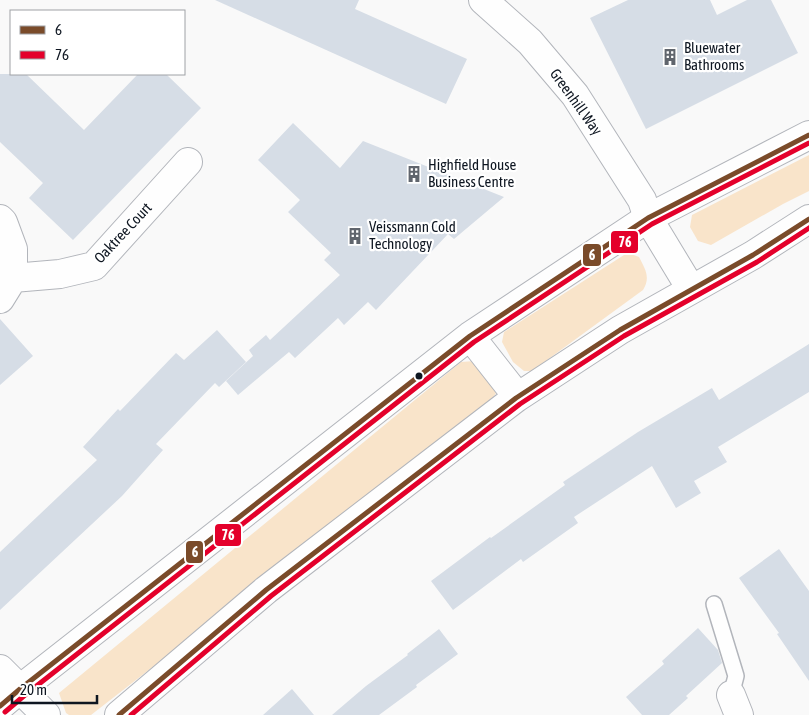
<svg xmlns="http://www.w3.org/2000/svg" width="809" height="715" font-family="'Asap Condensed',sans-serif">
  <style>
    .green { fill: #f9e4ca }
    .building { fill: #d6dde6 }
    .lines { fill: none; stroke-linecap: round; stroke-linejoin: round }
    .service-casing { stroke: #b2b5bb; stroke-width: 18 }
    .minor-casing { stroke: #b2b5bb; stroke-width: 30 }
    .trunk-casing { stroke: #b2b5bb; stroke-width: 30 }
    .service { stroke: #fefefe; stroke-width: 15 }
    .minor { stroke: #fefefe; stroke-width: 28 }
    .trunk { stroke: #fefefe; stroke-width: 28 }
    .bus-1-casing { stroke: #fff; stroke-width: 9 }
    .bus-2-casing { stroke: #fff; stroke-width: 9 }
    .bus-1 { stroke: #7a4b2a; stroke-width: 5 }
    .bus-2 { stroke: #e4002b; stroke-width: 5 }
    .bus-dot { fill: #0e1621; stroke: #fff; stroke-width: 2 }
    .labels { text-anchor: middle; stroke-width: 4.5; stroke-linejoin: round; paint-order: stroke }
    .poi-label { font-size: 15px; fill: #0e1621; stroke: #fff; text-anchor: start }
    .street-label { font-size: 15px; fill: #0e1621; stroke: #fff }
    .line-badge { stroke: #fff; stroke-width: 2 }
    .badge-label { font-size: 14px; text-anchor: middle; font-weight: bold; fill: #fff }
  </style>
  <rect width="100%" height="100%" fill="#f9f9f9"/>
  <path class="green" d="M809,155V191L783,204L711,245L698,241L690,227L692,215Z
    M631,254L639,257C645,269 651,277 643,290L532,371H524L513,362L502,342L504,332L624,255Z
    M475,361L491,378L496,393L488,406L91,715H69L66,713L59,693L461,362Z"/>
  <path class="building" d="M215,0H359L355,9L467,59L446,104Z
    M628,0H710L717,15L747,0H771L798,53L646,129L590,18Z
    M0,74H26L84,130L138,74H166L201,108L73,240L29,198L43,183L0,142Z
    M293,123L340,168L363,141L504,197L454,239L448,234L376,310L368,302L344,325L338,318L295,358L289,352L238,395L226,381L253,356L249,350L266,335L270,340L340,275L324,260L331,253L288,212L300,200L258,160Z
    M0,319L33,356L0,385Z
    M217,330L246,362L219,387L215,383L156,444L163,450L122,496L0,610V552L97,460L83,447L118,409L120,411L176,353L184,360Z
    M809,344V392L718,447L727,462L694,481L701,493L676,508L652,466L574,517L578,523L523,562L521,559L453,610L431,581L490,537L491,538L565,485L563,482L638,432L712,388L719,400Z
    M779,549L809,591V681L777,634L779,633L739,578Z
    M698,628L718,650L722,663L686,696L688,698L669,715H642L626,697L664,664L662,661Z
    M439,629L458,654L416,685L417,687L379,715H332L366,686L408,655L407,654Z
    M292,689L314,715H263Z"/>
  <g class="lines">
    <g class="service-casing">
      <path id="service" d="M714,604L736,676L731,695"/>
    </g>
    <g class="minor-casing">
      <path id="minor" d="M483,0L530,42L575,95L642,200L648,218
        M0,219L3,222L13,249V278L0,299
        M13,278L60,274L94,266L188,162
        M0,669L20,689
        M731,695L739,715"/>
    </g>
    <g class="trunk-casing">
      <path id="trunk" d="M648,218L691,289
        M470,336L510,387L516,398
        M20,689L46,715
        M0,706L20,689L470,336L648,218L809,135
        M119,715L266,590L516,398L620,330L753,255L809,219"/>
    </g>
    <use href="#service" class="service"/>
    <use href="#minor" class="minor"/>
    <use href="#trunk" class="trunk"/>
    <g class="bus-1-casing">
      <path id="bus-1" d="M0,706L20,689L470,336L648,218L809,135
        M119,715L266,590L516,398L620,330L753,255L809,219"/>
    </g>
    <g class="bus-2-casing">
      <path id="bus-2" d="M5,712L25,695L474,342L652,224L809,143
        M131,715L271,596L520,404L624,336L757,262L809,228"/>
    </g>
    <use href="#bus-1" class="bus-1"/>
    <use href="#bus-2" class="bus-2"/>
  </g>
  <defs>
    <g id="building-bare" transform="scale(1.35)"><path d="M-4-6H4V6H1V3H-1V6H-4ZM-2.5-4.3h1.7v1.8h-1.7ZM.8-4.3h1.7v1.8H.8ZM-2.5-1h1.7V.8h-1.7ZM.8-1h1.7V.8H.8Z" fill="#60656d" stroke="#fff" stroke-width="2.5" paint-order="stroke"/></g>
  </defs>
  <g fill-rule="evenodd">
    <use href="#building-bare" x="670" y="57"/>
    <use href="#building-bare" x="414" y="174"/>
    <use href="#building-bare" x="355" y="236"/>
  </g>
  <circle class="bus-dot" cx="419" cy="376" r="4.5"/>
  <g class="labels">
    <g class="poi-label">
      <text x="684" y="53">Bluewater<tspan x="684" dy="17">Bathrooms</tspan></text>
      <text x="428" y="170">Highfield House<tspan x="428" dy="17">Business Centre</tspan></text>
      <text x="369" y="232">Veissmann Cold<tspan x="369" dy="17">Technology</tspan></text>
    </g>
    <g class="street-label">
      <text transform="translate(576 102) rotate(54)" y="5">Greenhill Way</text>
      <text transform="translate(123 233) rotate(-47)" y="5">Oaktree Court</text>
    </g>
  </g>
  <g class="line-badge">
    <rect x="610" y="230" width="29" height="24" rx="5" fill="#e4002b"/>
    <rect x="582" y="243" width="20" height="24" rx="5" fill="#7a4b2a"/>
    <rect x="214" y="523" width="28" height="24" rx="5" fill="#e4002b"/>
    <rect x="185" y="540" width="19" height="24" rx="5" fill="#7a4b2a"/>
  </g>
  <g class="badge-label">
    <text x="625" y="247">76</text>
    <text x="592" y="260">6</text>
    <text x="228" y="540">76</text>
    <text x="195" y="557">6</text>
  </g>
  <rect x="10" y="10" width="175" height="65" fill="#ffffff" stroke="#9fa2a6"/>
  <rect x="20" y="26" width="25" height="8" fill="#7a4b2a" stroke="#9fa2a6"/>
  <text x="55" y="35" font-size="15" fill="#0e1621">6</text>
  <rect x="20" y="51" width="25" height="8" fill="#e4002b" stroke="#9fa2a6"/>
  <text x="55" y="60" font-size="15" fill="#0e1621">76</text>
  <path d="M12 695v8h85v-8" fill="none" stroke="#0e1621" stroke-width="2.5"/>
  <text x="20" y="695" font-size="15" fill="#0e1621" stroke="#ffffff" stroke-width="4" paint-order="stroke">20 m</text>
</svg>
